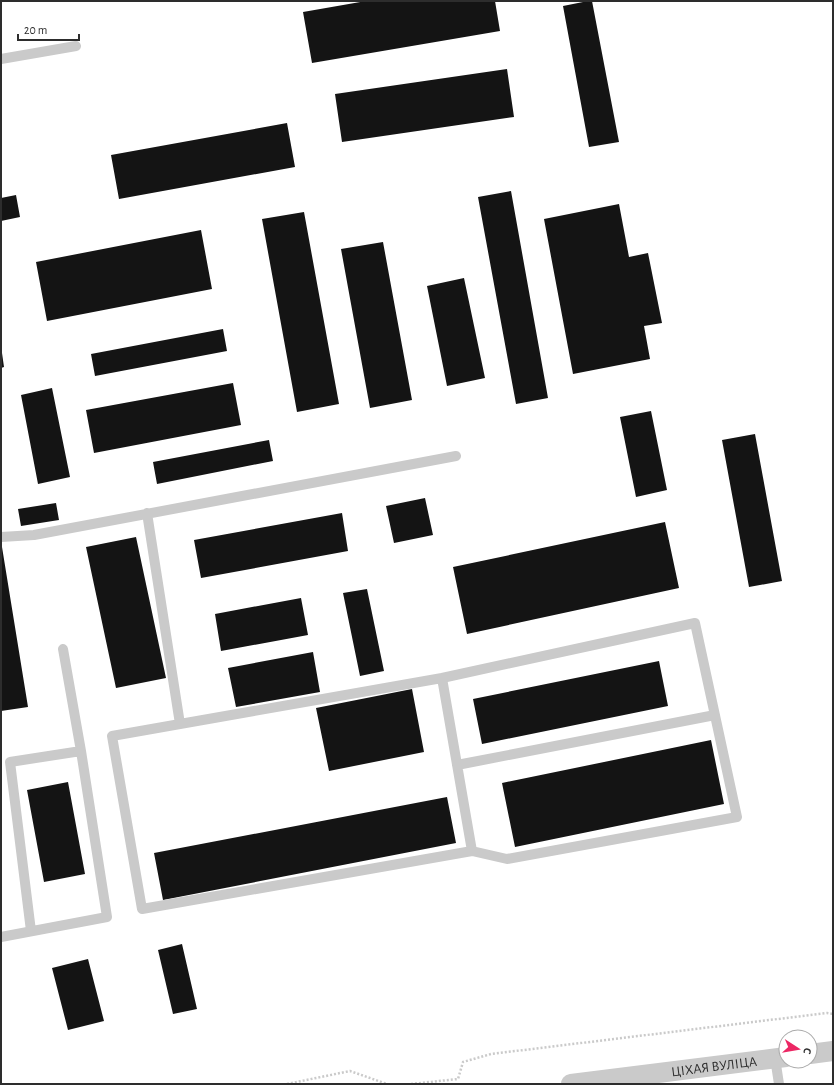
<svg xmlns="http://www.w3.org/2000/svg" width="834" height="1085" font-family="'Alegreya Sans',sans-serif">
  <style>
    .building { fill: #141414 }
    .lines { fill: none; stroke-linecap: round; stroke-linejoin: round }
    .path { stroke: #cacaca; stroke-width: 2.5; stroke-dasharray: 2 2; stroke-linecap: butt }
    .service { stroke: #cacaca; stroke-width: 10 }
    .minor { stroke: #cacaca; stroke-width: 20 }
    .labels { text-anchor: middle; stroke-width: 4; stroke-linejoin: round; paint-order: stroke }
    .street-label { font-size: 14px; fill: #2d2d2d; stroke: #fff }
  </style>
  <rect width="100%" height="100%" fill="#fff"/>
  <path class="building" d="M366,1H495L500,31L312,63L303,12Z
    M588,1H592L619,142L589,147L563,6Z
    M507,69L514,117L342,142L335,94Z
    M287,123L295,167L119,199L111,155Z
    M511,191L548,398L516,404L478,197Z
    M16,195L20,217L1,221V198Z
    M619,204L629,257L648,253L662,323L644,326L650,359L573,374L544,219Z
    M304,212L339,404L297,412L262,219Z
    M201,230L212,289L47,321L36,262Z
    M383,242L412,400L370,408L341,249Z
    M464,278L485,378L447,386L427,286Z
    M223,329L227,351L95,376L91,354Z
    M2,353L4,367L1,368V354Z
    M233,383L241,425L94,453L86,410Z
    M52,388L70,477L38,484L21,395Z
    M651,411L667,490L636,497L620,417Z
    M755,434L782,581L749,587L722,440Z
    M269,440L273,461L157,484L153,462Z
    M425,498L433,535L394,543L386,506Z
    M56,503L59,520L21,526L18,509Z
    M342,513L348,551L201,578L194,540Z
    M665,522L679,588L467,634L453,567Z
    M136,537L166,678L116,688L86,547Z
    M1,547H2L28,707L1,711Z
    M367,589L384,671L360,676L343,593Z
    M301,598L308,635L221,651L215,614Z
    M313,652L320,692L236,707L228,668Z
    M659,661L668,706L482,744L473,699Z
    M412,689L424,752L329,771L316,708Z
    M711,740L724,804L515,847L502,783Z
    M68,782L85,874L44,882L27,790Z
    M447,797L456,843L163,900L154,853Z
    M182,944L197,1009L173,1014L158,950Z
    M88,959L104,1021L68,1030L52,968Z"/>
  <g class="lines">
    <path class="path" d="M287,1084L350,1071L387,1084
      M411,1084L458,1079L463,1062L491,1054L827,1013L833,1014"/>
    <path class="service" d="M1,59L76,46
      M147,513L180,724L112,736L142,909L472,851L442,678L180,724
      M1,537L34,535L456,456
      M442,678L695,623L737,817L507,859L472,851
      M457,765L715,715
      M31,931L10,762L81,751
      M1,937L107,917L81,751L63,649
      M775,1058L779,1084"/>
    <g class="minor">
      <path d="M810,1054L833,1051"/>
      <path id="s1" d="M571,1084L786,1057"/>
    </g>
  </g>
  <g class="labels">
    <g class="street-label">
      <text dy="5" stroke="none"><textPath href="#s1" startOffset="144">ЦІХАЯ ВУЛІЦА</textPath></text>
    </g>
  </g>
  <rect width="834" height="1085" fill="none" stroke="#2d2d2d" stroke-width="4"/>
  <g transform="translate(798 1049) rotate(102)"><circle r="19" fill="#ffffff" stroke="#ababab"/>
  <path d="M0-3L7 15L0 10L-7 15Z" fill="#ec2764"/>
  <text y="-6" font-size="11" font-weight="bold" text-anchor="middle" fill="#2d2d2d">С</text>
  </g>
  <path d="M18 34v6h61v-6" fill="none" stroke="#2d2d2d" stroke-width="2"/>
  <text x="24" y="34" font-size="12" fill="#2d2d2d" stroke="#ffffff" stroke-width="3" paint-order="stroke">20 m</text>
</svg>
